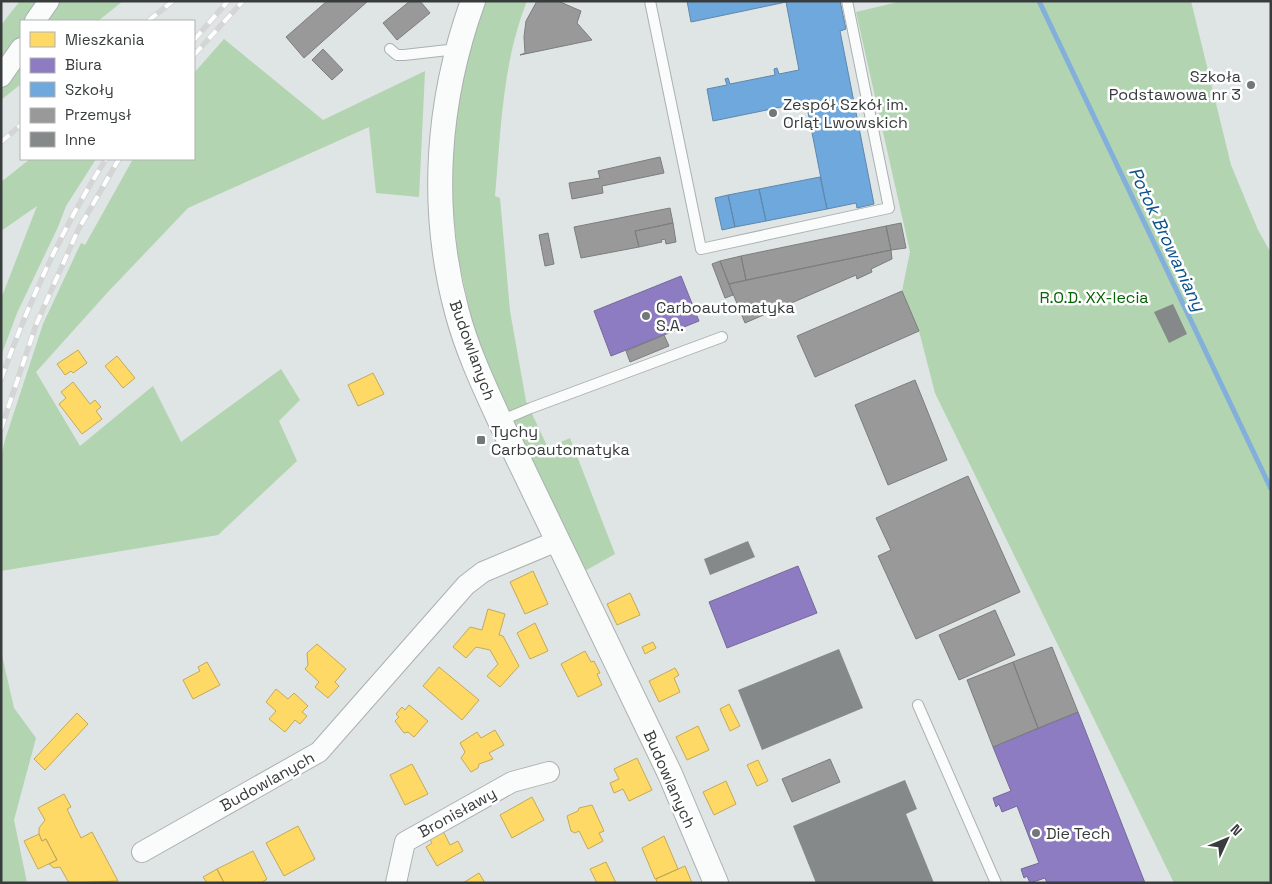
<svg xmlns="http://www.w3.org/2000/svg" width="1272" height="884" font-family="'Space Grotesk',sans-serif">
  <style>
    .green { fill: #b2d4b1 }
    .homes { fill: #ffd966; stroke: #c3aa59 }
    .offices { fill: #8e7cc3; stroke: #74699a }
    .schools { fill: #6fa8dc; stroke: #5e88ac }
    .industry { fill: #999; stroke: #7c7d7d }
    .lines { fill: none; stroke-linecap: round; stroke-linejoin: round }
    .stream { stroke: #83b0da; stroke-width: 5 }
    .building { fill: #858989 }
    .service-casing { stroke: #acb0b0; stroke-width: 12 }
    .minor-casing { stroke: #acb0b0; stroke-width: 22 }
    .tertiary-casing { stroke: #acb0b0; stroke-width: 26 }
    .service { stroke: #fafbfb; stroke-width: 10 }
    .minor { stroke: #fafbfb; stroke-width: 20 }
    .tertiary { stroke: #fafbfb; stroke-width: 24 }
    .rail-casing { stroke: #d4d5d5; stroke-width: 5.5 }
    .rail { stroke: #fff; stroke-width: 4; stroke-dasharray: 11; stroke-linecap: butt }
    .poi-dot { fill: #727777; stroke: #fff; stroke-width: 2 }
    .labels { text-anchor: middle; stroke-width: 5; stroke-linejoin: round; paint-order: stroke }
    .poi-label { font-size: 16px; fill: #383c3c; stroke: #fff; text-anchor: start }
    .park-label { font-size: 16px; fill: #086207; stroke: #fff }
    .street-label { font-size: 16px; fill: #383c3c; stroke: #fff }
    .water-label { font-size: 18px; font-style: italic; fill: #0b538c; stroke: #fff }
  </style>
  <rect width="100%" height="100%" fill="#dfe4e4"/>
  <path class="green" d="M20,1H123L98,21H21V84L1,100V25Z
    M485,1H527C502,64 501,130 495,196L500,198L510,311L526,401L548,448L570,438L615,554L583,572L500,396L474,329L458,257L452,199L453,132L468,54Z
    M902,1H1191L1231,165L1258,230L1271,253V883H1174L935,393L919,331L902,291L910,252L856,12Z
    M224,39L323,120L425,71L419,197L376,193L369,127L188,208L107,293L36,372L80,446L153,386L181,442L281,369L300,400L279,421L297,461L218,535L1,571V457L5,440L43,324L81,243L85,245L133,159H194V73Z
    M30,159H96L66,206L58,227L17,313L1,356V299L37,206L1,231V182Z
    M1,651L14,708L36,738L14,820L27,883H1Z"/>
  <path class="homes" d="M78,350L87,363L73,373L71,371L65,375L57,364Z
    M117,356L135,378L123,388L105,366Z
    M373,373L384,394L358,406L348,385Z
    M73,382L90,404L95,400L101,407L96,411L102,419L82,434L59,404L66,398L61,392Z
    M533,571L548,604L525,614L510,582Z
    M630,593L640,615L617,625L607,604Z
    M488,609L505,614L499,635L503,636L519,666L500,687L487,676L498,664L490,650L476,647L466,658L453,647L470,627L482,630Z
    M535,623L548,651L530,659L517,633Z
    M653,642L656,648L645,654L642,647Z
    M317,644L346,669L335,682L339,686L328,698L315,687L319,682L305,669L308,665L307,653Z
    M585,651L591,662L594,661L600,673L597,674L602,685L578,697L561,664Z
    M207,662L220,685L193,699L183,680L200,671L198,667Z
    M439,667L479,700L462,720L423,686Z
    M675,668L679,675L674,678L680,692L659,702L649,681Z
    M276,689L288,699L294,693L308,706L302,712L307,716L300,724L295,720L285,732L269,719L276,711L266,702Z
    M729,704L740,726L730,731L720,709Z
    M409,705L428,721L414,737L408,732L404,733L395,721L399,717L396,714L402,707L405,710Z
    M77,713L88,724L45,770L34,759Z
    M698,726L709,750L687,760L676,737Z
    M495,730L504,745L489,753L493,759L479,764L478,768L471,772L461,758L465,752L460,743L477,732L481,738Z
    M637,758L652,790L629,801L623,789L614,793L610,783L619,779L614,769Z
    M758,760L768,781L757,786L747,765Z
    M412,764L428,794L405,805L390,775Z
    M726,781L736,804L714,815L703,792Z
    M64,794L71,807L67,809L81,838L92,832L118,881L69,883L60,867L54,868L49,864L57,860L46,839L42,841L39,834V828L45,820L38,808Z
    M532,797L544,820L512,838L500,815Z
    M592,805L604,831L599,833L603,841L588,849L579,831L575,833L571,831L567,816L578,811L579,808Z
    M298,826L315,859L284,876L266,843Z
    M443,831L450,845L458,841L463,851L437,866L426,847L432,843L430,839Z
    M39,834L42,841L46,839L57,860L38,869L24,841Z
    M664,836L678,869L655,879L642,848Z
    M253,851L267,879L261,883H224L217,869Z
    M606,862L616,883H597L590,869Z
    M685,866L692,883H657L656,879Z
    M217,869L224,883H207L203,877Z
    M479,873L485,883H463Z"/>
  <path class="offices" d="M681,276L699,321L611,356L594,311Z
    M798,566L817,613L727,648L709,602Z
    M1078,712L1145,883H1047L1045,878L1030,883L1027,876L1024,878L1021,869L1039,863L1017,806L1002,812L999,804L996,807L993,798L1011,791L993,747Z"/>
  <path class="schools" d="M687,1H791L691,22Z
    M791,1H840L846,29L840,31L874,204L857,208L856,203L827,209L806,102L713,121L707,89L727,85L725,79L728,78L730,84L775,75L774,69L777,68L779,74L799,70L786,2Z
    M820,177L827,209L766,221L759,189Z
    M759,189L766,221L735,227L728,195Z
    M728,195L735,227L722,230L715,198Z"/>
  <path class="industry" d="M327,1H368L304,58L286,37Z
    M410,1H420L430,13L397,40L383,23Z
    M537,1H558L581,11L577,23L592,40L520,55L525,53L524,37L526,21Z
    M323,49L343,70L332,80L312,60Z
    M660,157L664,173L602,186L603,193L572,199L569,183L600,178L598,171Z
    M670,208L673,223L635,231L639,247L581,258L574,227Z
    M673,223L676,242L666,244L665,239L661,240L662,242L639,247L635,231Z
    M901,223L906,248L891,250L886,226Z
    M886,226L891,250L746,280L741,256Z
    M548,233L554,264L545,266L539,235Z
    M891,250L892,259L871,269L872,272L857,279L856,275L745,323L729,284Z
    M741,256L746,280L729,284L720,261Z
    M720,261L733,295L725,298L712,264Z
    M902,291L919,331L815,377L797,336Z
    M664,335L669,346L630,362L626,351Z
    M915,380L947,460L888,485L855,405Z
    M968,476L1020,592L916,639L878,556L891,550L876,518Z
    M995,610L1015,655L959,680L939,635Z
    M1052,647L1078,712L1038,728L1013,662Z
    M1013,662L1038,728L993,747L967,680Z
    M830,759L840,782L792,802L782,779Z"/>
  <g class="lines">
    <path class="stream" d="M1039,1L1271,489"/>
  </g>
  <path class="building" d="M1173,304L1187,334L1169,343L1154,312Z
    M748,541L755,557L710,575L704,559Z
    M839,649L863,708L762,750L738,690Z
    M905,780L917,809L906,814L934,883H816L793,826Z"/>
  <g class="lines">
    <g class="service-casing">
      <path id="service" d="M650,1L701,249L889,208L847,1
        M390,49L397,55H404L457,49
        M500,421L531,408L722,337
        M918,705L996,883"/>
    </g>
    <g class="minor-casing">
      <path id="minor" d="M35,21L49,1
        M1,77L21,48
        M142,852L319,752L466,585L483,572L557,541
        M396,883L405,842L512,782L549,772"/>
    </g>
    <g class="tertiary-casing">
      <path id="tertiary" d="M473,1C437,101 429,208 457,312C467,350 484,386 500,421L670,774L716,883"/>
    </g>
    <use href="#service" class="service"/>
    <use href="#minor" class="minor"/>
    <use href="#tertiary" class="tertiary"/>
    <g class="rail-casing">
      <path id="rail" d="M148,21L173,1
        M194,40L228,1
        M194,55L243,1
        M1,142L21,125
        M1,379C29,302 62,228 106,159
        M1,429L36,325L78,230L119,159"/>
    </g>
    <use href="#rail" class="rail"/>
  </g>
  <g class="poi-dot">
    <circle cx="1251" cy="85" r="5"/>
    <circle cx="773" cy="113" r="5"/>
    <circle cx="646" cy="316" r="5"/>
    <rect x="476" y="435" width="10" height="10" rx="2.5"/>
    <circle cx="1036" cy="833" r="5"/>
  </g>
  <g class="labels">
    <g class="poi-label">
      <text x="1241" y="82" text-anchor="end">Szkoła<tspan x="1241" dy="18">Podstawowa nr 3</tspan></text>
      <text x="783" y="110">Zespół Szkół im.<tspan x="783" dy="18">Orląt Lwowskich</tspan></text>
      <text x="656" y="313">Carboautomatyka<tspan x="656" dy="18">S.A.</tspan></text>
      <text x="491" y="437">Tychy<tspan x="491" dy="18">Carboautomatyka</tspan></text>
      <text x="1046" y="839">Die Tech</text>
    </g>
    <g class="park-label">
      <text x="1094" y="303">R.O.D. XX-lecia</text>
    </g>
    <g class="street-label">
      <text transform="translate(473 350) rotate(70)" y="6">Budowlanych</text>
      <text transform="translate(670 779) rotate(66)" y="6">Budowlanych</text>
      <text transform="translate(267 781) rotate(-29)" y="6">Budowlanych</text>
      <text transform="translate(457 812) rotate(-29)" y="6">Bronisławy</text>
    </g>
    <g class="water-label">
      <text transform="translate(1167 239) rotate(65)" y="6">Potok Browaniany</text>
    </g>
  </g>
  <rect width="1272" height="884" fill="none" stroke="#383c3c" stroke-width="5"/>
  <rect x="20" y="20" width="175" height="140" fill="#ffffff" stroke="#afb1b1"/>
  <rect x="30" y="32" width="25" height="15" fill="#ffd966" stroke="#afb1b1"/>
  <text x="65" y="45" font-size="15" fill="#383c3c">Mieszkania</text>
  <rect x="30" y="58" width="25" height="15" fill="#8e7cc3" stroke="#afb1b1"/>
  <text x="65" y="70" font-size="15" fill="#383c3c">Biura</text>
  <rect x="30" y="82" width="25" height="15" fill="#6fa8dc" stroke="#afb1b1"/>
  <text x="65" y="95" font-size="15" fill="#383c3c">Szkoły</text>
  <rect x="30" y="108" width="25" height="15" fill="#999999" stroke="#afb1b1"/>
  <text x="65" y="120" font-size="15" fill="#383c3c">Przemysł</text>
  <rect x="30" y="132" width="25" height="15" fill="#858989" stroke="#afb1b1"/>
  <text x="65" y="145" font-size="15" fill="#383c3c">Inne</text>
  <g transform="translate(1227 839) rotate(46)" stroke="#ffffff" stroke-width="4" paint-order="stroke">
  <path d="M0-4L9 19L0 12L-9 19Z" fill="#383c3c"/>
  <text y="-8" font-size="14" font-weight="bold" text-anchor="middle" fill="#383c3c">N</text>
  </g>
</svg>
